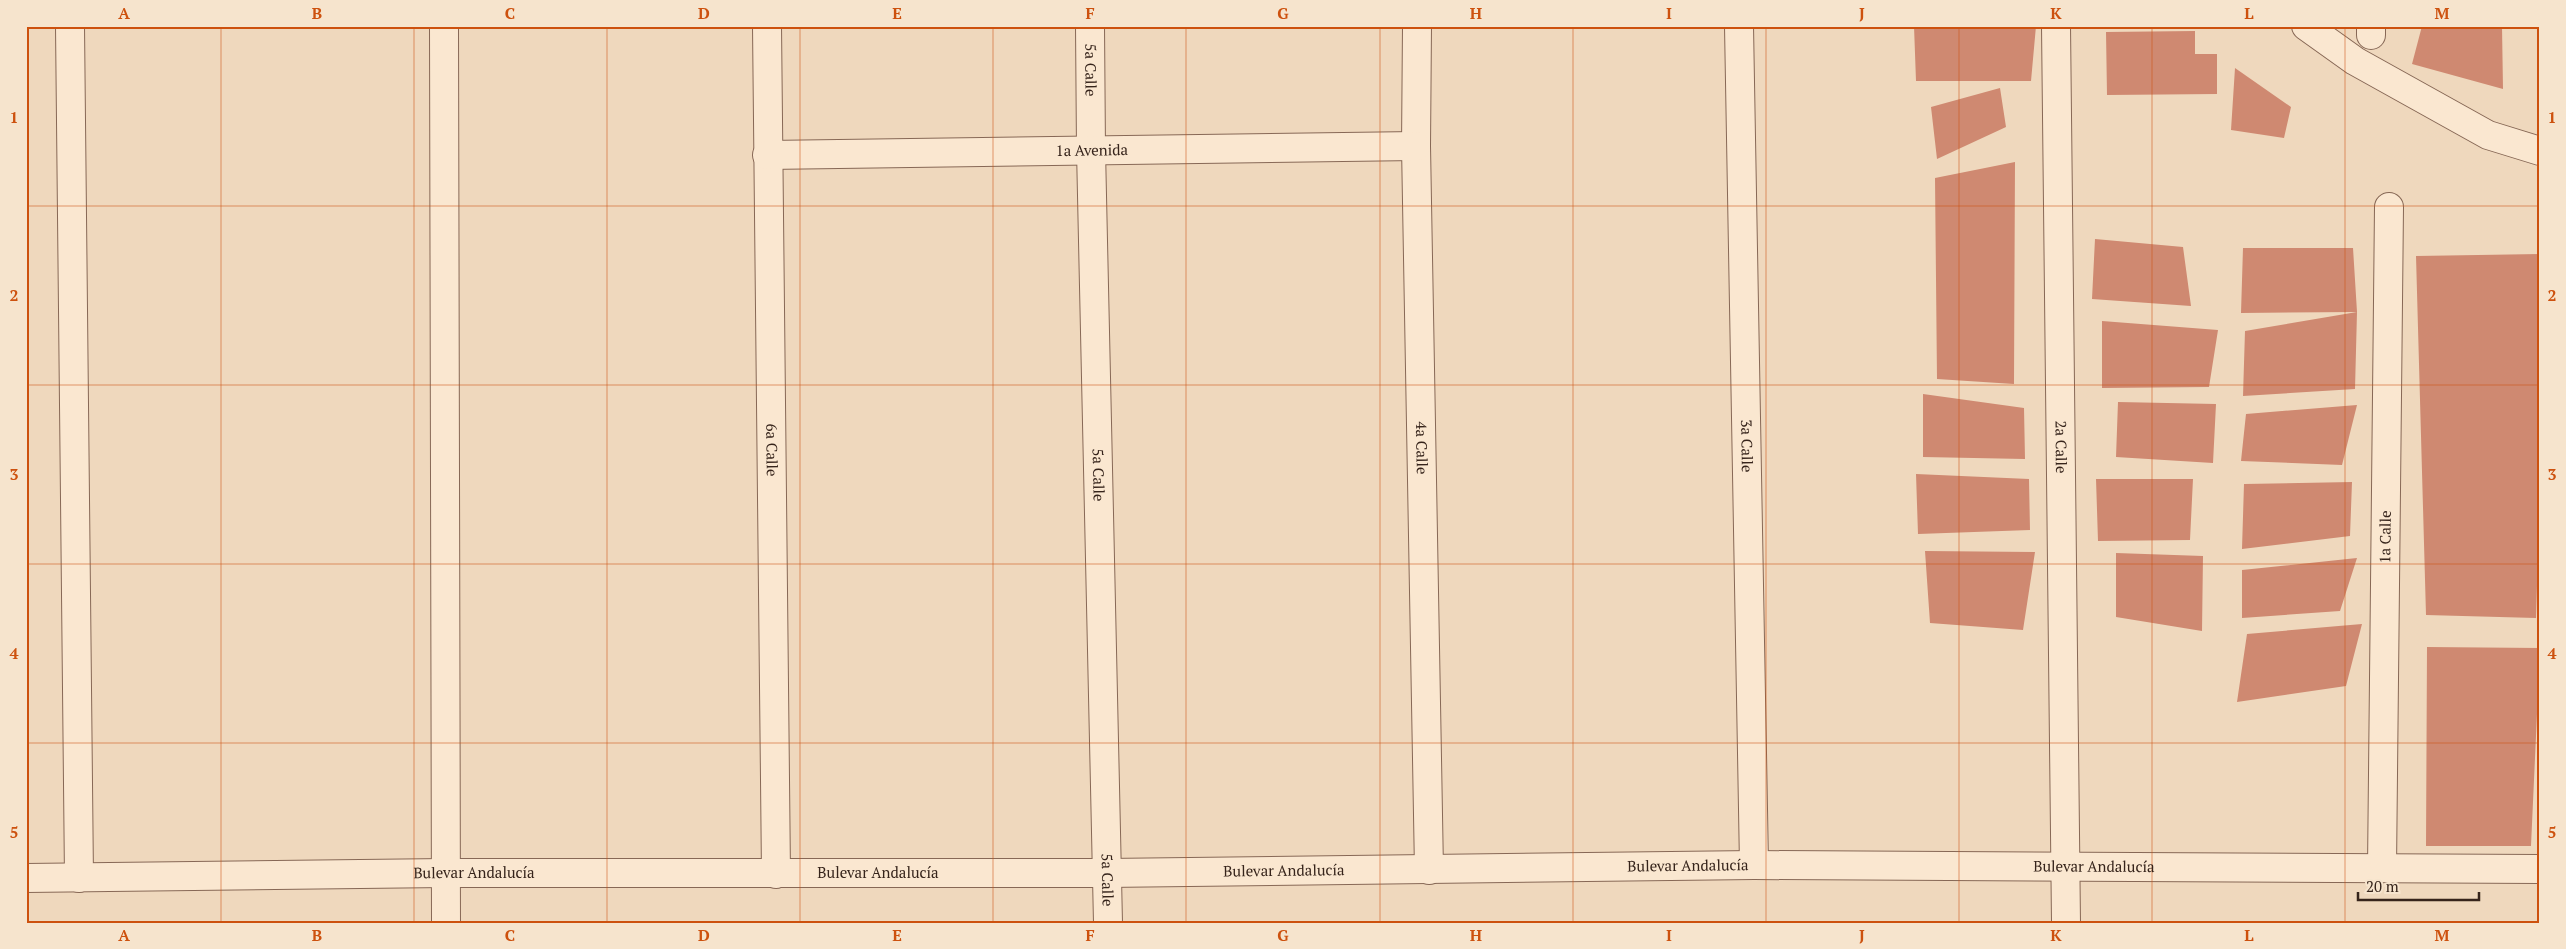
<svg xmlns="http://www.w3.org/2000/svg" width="2566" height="949" font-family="'PT Serif',serif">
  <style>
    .building { fill: #cf8971 }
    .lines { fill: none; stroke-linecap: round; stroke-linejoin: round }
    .minor-casing { stroke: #876856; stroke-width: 30 }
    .minor { stroke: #fae7d0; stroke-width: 28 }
    .grid { fill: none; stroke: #cd510e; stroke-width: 1; stroke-opacity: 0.55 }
    .labels { text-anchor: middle; stroke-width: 4; stroke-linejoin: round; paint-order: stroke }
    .street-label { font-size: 15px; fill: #36241b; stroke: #f6e4cd }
    .neatline { fill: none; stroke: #cd510e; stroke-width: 2 }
    .grid-label { font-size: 16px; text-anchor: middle; font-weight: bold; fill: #cd510e }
  </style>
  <rect width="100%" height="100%" fill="#efd8bd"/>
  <path class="building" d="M1914,26H2036L2031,81H1916Z
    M2422,26H2502L2503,89L2412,64Z
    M2195,31V54H2217V94L2107,95L2106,32Z
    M2235,68L2291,107L2284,138L2231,130Z
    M2000,88L2006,127L1937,159L1931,107Z
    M2015,162L2014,384L1937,379L1935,178Z
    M2095,239L2183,247L2191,306L2092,299Z
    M2243,248H2353L2357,312L2355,389L2243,396L2245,331L2357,312L2241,313Z
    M2540,254V490L2536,618L2426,615L2416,256Z
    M2102,321L2218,330L2209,387L2102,388Z
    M1923,394L2024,408L2025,459L1923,457Z
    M2118,402L2216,404L2213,463L2116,457Z
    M2357,405L2342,465L2241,461L2246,414Z
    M1916,474L2029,479L2030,530L1918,534Z
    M2096,479H2193L2190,540L2098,541Z
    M2352,482L2350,536L2242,549L2244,484Z
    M1925,551L2035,552L2023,630L1930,623Z
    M2116,553L2203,556L2202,631L2116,617Z
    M2357,558L2340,611L2242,618V570Z
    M2362,624L2346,686L2237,702L2247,634Z
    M2427,647L2540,648L2531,846H2426Z"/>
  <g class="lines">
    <g class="minor-casing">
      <g id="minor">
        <path d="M70,26L79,878"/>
        <path d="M444,26L446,923"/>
        <path id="s1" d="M767,26L776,874"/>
        <path id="s2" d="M1090,26L1091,150L1108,923"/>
        <path id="s3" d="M1417,26L1416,146L1429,870"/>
        <path id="s4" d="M1739,26L1754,865"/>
        <path id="s5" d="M2056,26L2066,923"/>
        <path d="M2306,26L2355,61L2488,135L2540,151"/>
        <path d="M2371,26V35"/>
        <path id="s6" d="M767,155L1416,146"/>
        <path id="s7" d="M2382,868L2389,207"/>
        <path id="s8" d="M26,878L445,873H1106L1754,865L2540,869"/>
      </g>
    </g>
    <use href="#minor" class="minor"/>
  </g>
  <path class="grid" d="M221,26V923M414,26V923M607,26V923M800,26V923M993,26V923M1186,26V923M1380,26V923M1573,26V923M1766,26V923M1959,26V923M2152,26V923M2345,26V923M26,206H2540M26,385H2540M26,564H2540M26,743H2540"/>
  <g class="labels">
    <g class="street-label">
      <text dy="5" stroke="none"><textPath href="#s2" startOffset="44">5a Calle</textPath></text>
      <text dy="5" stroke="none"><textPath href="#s6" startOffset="325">1a Avenida</textPath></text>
      <text dy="5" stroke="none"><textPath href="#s4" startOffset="420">3a Calle</textPath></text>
      <text dy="5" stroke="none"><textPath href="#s5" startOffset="421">2a Calle</textPath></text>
      <text dy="5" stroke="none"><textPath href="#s3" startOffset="422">4a Calle</textPath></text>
      <text dy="5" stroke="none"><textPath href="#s1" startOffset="424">6a Calle</textPath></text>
      <text dy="5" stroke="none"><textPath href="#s2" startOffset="449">5a Calle</textPath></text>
      <text dy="5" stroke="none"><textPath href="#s7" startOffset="331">1a Calle</textPath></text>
      <text dy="5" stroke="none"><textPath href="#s8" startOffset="1662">Bulevar Andalucía</textPath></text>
      <text dy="5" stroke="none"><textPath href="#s8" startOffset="2068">Bulevar Andalucía</textPath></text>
      <text dy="5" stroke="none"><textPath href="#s8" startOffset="1258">Bulevar Andalucía</textPath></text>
      <text dy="5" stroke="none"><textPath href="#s8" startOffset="448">Bulevar Andalucía</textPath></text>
      <text dy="5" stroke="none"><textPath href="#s8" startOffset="852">Bulevar Andalucía</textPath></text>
      <text dy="5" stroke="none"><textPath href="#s2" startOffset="854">5a Calle</textPath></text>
    </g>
  </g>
  <rect width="2566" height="949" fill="none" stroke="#f6e4cd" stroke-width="55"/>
  <path d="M2358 892v8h121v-8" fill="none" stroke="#36241b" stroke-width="2.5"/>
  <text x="2366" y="892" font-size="15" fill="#36241b" stroke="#f6e4cd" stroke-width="4" paint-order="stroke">20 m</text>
  <rect x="28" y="28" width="2510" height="894" class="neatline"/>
  <g class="grid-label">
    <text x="124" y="19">A</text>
    <text x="317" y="19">B</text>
    <text x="510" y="19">C</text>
    <text x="704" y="19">D</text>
    <text x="897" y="19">E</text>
    <text x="1090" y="19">F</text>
    <text x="1283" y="19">G</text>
    <text x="1476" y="19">H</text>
    <text x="1669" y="19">I</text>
    <text x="1862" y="19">J</text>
    <text x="2056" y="19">K</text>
    <text x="2249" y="19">L</text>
    <text x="2442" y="19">M</text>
    <text x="14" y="123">1</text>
    <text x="2552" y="123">1</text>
    <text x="14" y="301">2</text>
    <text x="2552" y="301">2</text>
    <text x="14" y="480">3</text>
    <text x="2552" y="480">3</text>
    <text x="14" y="659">4</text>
    <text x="2552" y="659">4</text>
    <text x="14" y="838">5</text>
    <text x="2552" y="838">5</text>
    <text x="124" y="941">A</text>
    <text x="317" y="941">B</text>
    <text x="510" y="941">C</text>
    <text x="704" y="941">D</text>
    <text x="897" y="941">E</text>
    <text x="1090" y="941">F</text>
    <text x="1283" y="941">G</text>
    <text x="1476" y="941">H</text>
    <text x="1669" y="941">I</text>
    <text x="1862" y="941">J</text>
    <text x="2056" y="941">K</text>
    <text x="2249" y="941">L</text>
    <text x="2442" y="941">M</text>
  </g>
</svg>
